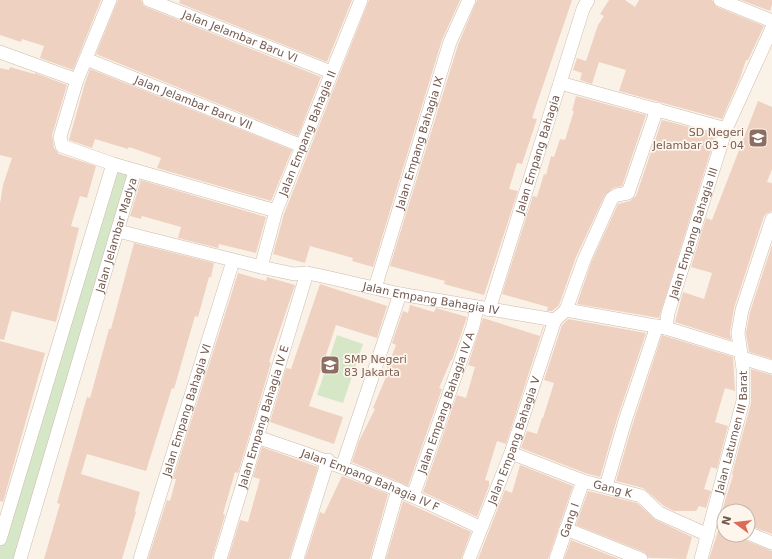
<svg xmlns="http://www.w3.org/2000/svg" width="772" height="559" font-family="'DejaVu Sans',sans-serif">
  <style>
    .green { fill: #d6e7c7 }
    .building { fill: #eed1c1 }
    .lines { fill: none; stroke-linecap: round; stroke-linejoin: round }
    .minor-casing { stroke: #ccbaae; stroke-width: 14 }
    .minor { stroke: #fff; stroke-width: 13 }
    .labels { text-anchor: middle; stroke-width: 3.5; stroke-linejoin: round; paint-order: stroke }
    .street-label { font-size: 11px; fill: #72594e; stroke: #fef6ed }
    .education-label { font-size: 11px; fill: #785e54; stroke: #fef6ed; text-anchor: end }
  </style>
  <rect width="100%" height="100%" fill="#fbf2e7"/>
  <path class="green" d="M117,170L132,178L26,559H0V543Z
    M337,335L363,344L343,403L317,395Z"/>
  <path class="building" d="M0,0H101L73,70L40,58L44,46L22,39L21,42L0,35Z
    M118,0H141L143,5L146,7L321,77L298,136L96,54Z
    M180,0H352L327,62L179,3Z
    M369,0H460L442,40L373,267L352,261L353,258L310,246L305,263L273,254L284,214Z
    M477,0H572L532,118L537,119L522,164L517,163L509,189L518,191L484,295L444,284L445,281L390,266L458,45Z
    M609,0H625L635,7L639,0H712L717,7L764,26L748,60H746L740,78L722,119L619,91L626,70L599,62L592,84L580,80L582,73L573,70L577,58L586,61L598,25L604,16L600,14Z
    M741,0H772V4L770,11Z
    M10,67L34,74L35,73L67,85L52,135L54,148L59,154L96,166L87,198L80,196L71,226L79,228L56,322L12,311L4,340L0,339V204L3,185L12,158L0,155V68L9,70Z
    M90,69L292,150L271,201L157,168L161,158L129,147L128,149L95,139L92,148L69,140L85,83Z
    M576,96L646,115L622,186L613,188L605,195L576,257L559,305L552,311H547L548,307L502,294L533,196L537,197L544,174L546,175L551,156L554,157L560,139L565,140L574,111H572Z
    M758,101L772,107V169L767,182L772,183V211L767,213L764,216L734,308L730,332L731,340L675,322L683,292L704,299L712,273L691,267L706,218L712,220Z
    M662,120L716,134L659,318L577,304L591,263L618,204L630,201L636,196Z
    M141,180L266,217L256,253L219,244L218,248L178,238L181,227L142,216L141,219L130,216Z
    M134,243L214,263L211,277H209L198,317L195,316L174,389L172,388L146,471L87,454L81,474L140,492L135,511L136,512L122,559H44L60,504L57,503L87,397L90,398L109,329H111Z
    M772,245V359L749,352L746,333L750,312Z
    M238,273L266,281L267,277L295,285L269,362L271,363L238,473L235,472L223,514L225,515L212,559H148L167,500L170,501L176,479H173Z
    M320,284L387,306L377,338L336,325L309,406L343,417L334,444L270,422L286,368L291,369Z
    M410,305L434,312L436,308L467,317L452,360H451L439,388L442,389L408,486L352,462L359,441L375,409L373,408L386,377L384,376L396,345L392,343L403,311L408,313Z
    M483,318L540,336L543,326H544L506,444L497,441L485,480L489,481V486L477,517L423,492L457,395L466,398L475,367L468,365Z
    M568,319L646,333L617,419L600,477L585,473L521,448L527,431L537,434L542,418H543L554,383L544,380L562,325Z
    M662,335L733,357L735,391L725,388L715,422L728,426L717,469L711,467L704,489L711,491L706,508L699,506L696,511H674L664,506L643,488L616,481L633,423Z
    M0,341L45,353L3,502L0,501Z
    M751,369L772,375V534L748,525V511H722L733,475L732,474L751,403Z
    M262,447L318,467L289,559H228L240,520L248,522L260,479L253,477Z
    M520,465L573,486L548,559H478L505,490L512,493Z
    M342,476L388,494L370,559H305L320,512L324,514Z
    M588,491L637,503L656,520L692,537L686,559L649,558L644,552L576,525Z
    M403,501L471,532L461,559H386Z
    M719,528L724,530V535H739L745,540L772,551V559H709Z
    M571,540L619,559H564Z"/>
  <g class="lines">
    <g class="minor-casing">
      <g id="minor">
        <path d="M110,0L77,80L60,137L62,146L113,164L276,211"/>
        <path id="s1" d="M149,0L331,72"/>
        <path d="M720,0L772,21"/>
        <path d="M0,52L77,80"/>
        <path id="s2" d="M86,59L302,146"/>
        <path d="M560,83L726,129"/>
        <path id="s3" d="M118,231L261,267L294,274L307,273L322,276L400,294L555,320L566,310L666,328L740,351"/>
        <path id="s4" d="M261,267L276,211L361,0"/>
        <path id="s5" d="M375,288L450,42L469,0"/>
        <path id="s6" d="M489,310L583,9L588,0"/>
        <path d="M566,310L584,260L612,198L617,195L628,193L657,109"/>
        <path id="s7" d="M666,328L668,313L726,129L772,28"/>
        <path d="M742,358L772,367"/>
        <path id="s8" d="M257,437C334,462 408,492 481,528"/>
        <path id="s9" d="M511,453L583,481L641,496L659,513L708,535"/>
        <path d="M342,467L400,294"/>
        <path d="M606,486L625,421L657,326"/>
        <path id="s10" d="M413,496L473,326L477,308"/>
        <path d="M566,529L641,559"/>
        <path d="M748,533L772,543"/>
        <path d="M0,539L113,164"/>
        <path id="s11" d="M20,559L135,171"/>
        <path id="s12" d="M140,559L233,261"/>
        <path id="s13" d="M220,559L307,273"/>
        <path d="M297,559L328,460"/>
        <path d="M378,559L398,489"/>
        <path id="s14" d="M469,559L511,453L555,320"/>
        <path id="s15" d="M556,559L583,481"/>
        <path id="s16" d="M701,559L743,401V369L738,333L742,310L772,219"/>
      </g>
    </g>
    <use href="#minor" class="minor"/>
  </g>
  <defs>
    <g id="school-square" transform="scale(1)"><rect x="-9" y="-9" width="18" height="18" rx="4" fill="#8d6e63" stroke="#fef6ed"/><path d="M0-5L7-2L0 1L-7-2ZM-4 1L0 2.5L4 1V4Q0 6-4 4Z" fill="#fff"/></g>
  </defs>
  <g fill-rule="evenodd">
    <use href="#school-square" x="758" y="138"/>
    <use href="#school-square" x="330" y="365"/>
  </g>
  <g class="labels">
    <g class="street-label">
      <text dy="4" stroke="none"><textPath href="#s1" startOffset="98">Jalan Jelambar Baru VI</textPath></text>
      <text dy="4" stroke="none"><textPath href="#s2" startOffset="116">Jalan Jelambar Baru VII</textPath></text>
      <text dy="4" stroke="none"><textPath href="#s4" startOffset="142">Jalan Empang Bahagia II</textPath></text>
      <text dy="4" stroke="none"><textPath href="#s5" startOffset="152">Jalan Empang Bahagia IX</textPath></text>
      <text dy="4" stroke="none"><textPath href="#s6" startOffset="163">Jalan Empang Bahagia</textPath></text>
      <text dy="4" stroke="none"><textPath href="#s7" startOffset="99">Jalan Empang Bahagia III</textPath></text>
      <text dy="4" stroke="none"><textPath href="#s11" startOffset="338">Jalan Jelambar Madya</textPath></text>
      <text dy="4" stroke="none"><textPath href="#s3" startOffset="321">Jalan Empang Bahagia IV</textPath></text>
      <text dy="4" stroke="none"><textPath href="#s10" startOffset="99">Jalan Empang Bahagia IV A</textPath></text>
      <text dy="4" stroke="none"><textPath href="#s12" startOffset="156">Jalan Empang Bahagia VI</textPath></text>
      <text dy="4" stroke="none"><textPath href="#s13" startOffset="149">Jalan Empang Bahagia IV E</textPath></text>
      <text dy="4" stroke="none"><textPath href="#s16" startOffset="131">Jalan Latumen III Barat</textPath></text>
      <text dy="4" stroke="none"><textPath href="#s14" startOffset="127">Jalan Empang Bahagia V</textPath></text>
      <text dy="4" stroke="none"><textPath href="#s8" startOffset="121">Jalan Empang Bahagia IV F</textPath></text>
      <text dy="4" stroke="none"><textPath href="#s9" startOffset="108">Gang K</textPath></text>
      <text dy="4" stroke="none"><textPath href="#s15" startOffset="41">Gang I</textPath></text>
    </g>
    <g class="education-label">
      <text x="744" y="136">SD Negeri<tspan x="744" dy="13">Jelambar 03 - 04</tspan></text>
      <text x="344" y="363" text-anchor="start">SMP Negeri<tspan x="344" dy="13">83 Jakarta</tspan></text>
    </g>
  </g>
  <g transform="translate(736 523) rotate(285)"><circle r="19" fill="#fef6ed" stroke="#c6b7ad"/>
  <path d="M0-3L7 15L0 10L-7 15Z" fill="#db6d56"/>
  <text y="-6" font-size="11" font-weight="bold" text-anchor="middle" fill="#72594e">N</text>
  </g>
</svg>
